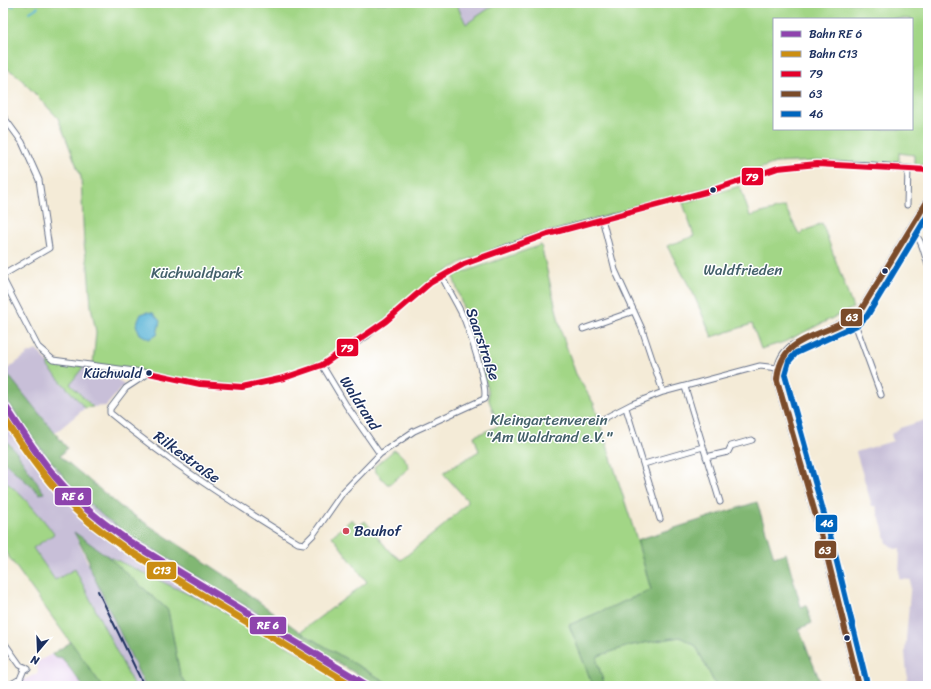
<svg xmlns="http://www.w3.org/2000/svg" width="931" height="689" font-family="Sriracha,sans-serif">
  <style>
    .built { fill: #e7d2ef }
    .industrial { fill: #c8bfd8 }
    .green { fill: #a2d686; stroke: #5e8272; fill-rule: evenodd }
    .forest { fill: #81b773; stroke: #4e7368 }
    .water { fill: #58b3d6; stroke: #3a719a }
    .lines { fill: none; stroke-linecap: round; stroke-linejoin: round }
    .stream { stroke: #58b3d6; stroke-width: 2 }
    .street-casing { stroke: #677188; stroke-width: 7 }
    .secondary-casing { stroke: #677188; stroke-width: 9 }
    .street { stroke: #fff; stroke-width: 5 }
    .secondary { stroke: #f7e8c3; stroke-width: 7 }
    .rail { stroke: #1b2f5e; stroke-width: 2 }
    .bus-1-casing { stroke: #fff; stroke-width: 9 }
    .bus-2-casing { stroke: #fff; stroke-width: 9 }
    .bus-3-casing { stroke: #fff; stroke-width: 9 }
    .bus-1 { stroke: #e4002b; stroke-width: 6 }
    .bus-2 { stroke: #7a4b2a; stroke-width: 6 }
    .bus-3 { stroke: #0065bd; stroke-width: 6 }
    .rail-1-casing { stroke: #fff; stroke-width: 10 }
    .rail-2-casing { stroke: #fff; stroke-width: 10 }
    .rail-1 { stroke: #8e44ad; stroke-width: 7 }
    .rail-2 { stroke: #cb8e13; stroke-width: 7 }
    .bus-dot { fill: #1b2f5e; stroke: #fff; stroke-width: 1.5 }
    .poi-dot { fill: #d1495b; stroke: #fff; stroke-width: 1.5 }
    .labels { text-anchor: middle; stroke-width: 3; stroke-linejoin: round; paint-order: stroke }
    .bus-label { font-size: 14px; fill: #1b2f5e; stroke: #fff; text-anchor: end }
    .park-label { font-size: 15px; fill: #44616a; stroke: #fff }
    .street-label { font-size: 15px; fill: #1b2f5e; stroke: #fff }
    .poi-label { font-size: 15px; fill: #1b2f5e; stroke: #fff; text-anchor: start }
    .line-badge { stroke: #fff; stroke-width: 1.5 }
    .badge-label { font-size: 11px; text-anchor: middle; font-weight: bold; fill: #fff }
  </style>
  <rect width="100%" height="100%" fill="#fff"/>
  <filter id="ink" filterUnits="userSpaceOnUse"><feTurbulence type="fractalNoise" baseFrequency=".025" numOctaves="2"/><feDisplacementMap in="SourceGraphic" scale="8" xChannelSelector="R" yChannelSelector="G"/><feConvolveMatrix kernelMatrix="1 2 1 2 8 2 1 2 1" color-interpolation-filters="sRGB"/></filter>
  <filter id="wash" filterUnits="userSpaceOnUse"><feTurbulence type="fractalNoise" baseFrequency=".012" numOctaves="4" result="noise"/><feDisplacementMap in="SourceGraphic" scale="16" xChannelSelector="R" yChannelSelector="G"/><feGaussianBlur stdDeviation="0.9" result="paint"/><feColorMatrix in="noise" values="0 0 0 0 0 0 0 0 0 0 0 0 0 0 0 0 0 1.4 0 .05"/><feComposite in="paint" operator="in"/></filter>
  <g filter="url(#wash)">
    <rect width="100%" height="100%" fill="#f4ebd7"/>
    <path class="built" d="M52,654L62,658L83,686H11L38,673L37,662Z"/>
    <path class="industrial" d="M456,3H497L466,24Z
      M37,350L48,363V367L85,408L55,433L5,371L29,353Z
      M84,366L107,370L124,385L106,406L93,407L70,384Z
      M3,395L36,442L68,482L104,517L133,537L260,615L253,626L237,618L234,621L217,608L106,555L74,533L145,686H134L75,569L55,580L33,548L20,494L3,479Z
      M928,419V686H908L905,652L911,580L899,579L900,548L895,549L887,543L876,506H872L856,452L893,441L891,434L900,428Z"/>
    <path class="green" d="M3,3H456L466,24L497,3H928V165L914,164V155L899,153V164L817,161L775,163L716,185L549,232L464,261L430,281L385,320L323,363L285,375L241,384L199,382L93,365L96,332L91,306L88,267L84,244L81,177L58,118L17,75L3,66ZM774,19H912V129H774Z
      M740,186L750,216L785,207L799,234L822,223L853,308L784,342L761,349L752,324L712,337L693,293L667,246L694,236L683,203Z
      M541,245L562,334L576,374L594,404L637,540L651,590L569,625L593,686H393L300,632L367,582L332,536L352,519L358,527L365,521L390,552L401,560L443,526L466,504L467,500L443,473L479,451L474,436L499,426L489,401L488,390L479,359L453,276Z
      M48,363L84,366L70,384L93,407L85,408L48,367Z
      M394,450C400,452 408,462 409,468L390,484H387L375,471L374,467Z
      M3,479C23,496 39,513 54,534L33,548L55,580L75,569L134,686H102L3,549Z
      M106,555L217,608L234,621L237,618L253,626L354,686H187L180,675L168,610Z
      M680,637L696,646L716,686H605L597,661L598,656L632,645Z"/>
    <path class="forest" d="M5,371L67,448L60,456L121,507L234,581L240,588L300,632L393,686H376L133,537L104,517L84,498L68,482L36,442L3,395V372Z
      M3,437L17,453L44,493L40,494L3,461Z
      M757,502L774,557L786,553L801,607L806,605L812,623L799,629L822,686H716L696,646L680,637L632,645L598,656L597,662L605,686H593L569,625L651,590L637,540Z
      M74,532L106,555L168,610L180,675L187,686H145L89,566V561Z
      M71,642L102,686H83L62,658L53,656L52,654Z"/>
    <path class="water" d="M147,312L153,313L160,321L157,335L149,339L140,334L136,325L141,314Z"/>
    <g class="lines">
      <path class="stream" d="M6,3L9,5L14,6
        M30,12L38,7"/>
    </g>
  </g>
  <g filter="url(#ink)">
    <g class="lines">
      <g class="street-casing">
        <path id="street" d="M3,116L22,142L39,180L49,248L3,275
          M907,205L908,168
          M602,218L615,270L642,329L663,392
          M909,229C922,237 923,251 928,265
          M3,279L38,347L53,360L149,373L200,384L242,387L284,378L322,365L367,336L430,283C515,233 617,215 711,191C733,185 757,171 780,168C828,161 880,164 928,170
          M853,318L881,395
          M583,329L634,311
          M322,365L346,405L380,454
          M149,373L126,388L110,409V413C169,462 233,503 298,543L304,544L313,535L343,492L380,454L414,431L484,399C489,389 470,334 465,321C459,306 449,292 442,276
          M685,387L720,502
          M626,408L660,519
          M599,421L632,404L663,392L760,366L778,368
          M706,457L728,452L731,446L752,440
          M644,464L703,447
          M3,641L20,665L28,669
          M8,686L20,679L25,667"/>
      </g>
      <g class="secondary-casing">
        <path id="secondary" d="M859,686L825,548L777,380C778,365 780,356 792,346L853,318L861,310L928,200"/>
      </g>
      <use href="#street" class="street"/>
      <use href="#secondary" class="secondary"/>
      <path class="rail" d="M98,591L144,686"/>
      <g class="bus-1-casing">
        <path id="bus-1" d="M149,373L200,384L242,387L284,378L322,365L386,321L430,283L464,264L548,234L713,190L778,168L817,164L928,170"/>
      </g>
      <g class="bus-2-casing">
        <path id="bus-2" d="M859,686L825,548L777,380C781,329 832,339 861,310L928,200"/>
      </g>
      <g class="bus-3-casing">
        <path id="bus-3" d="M867,684L833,546L785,375L789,361L796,353L857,325L867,316L928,215"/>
      </g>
      <use href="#bus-1" class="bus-1"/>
      <use href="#bus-2" class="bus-2"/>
      <use href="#bus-3" class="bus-3"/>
      <g class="rail-1-casing">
        <path id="rail-1" d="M3,403C24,434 44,467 71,494C88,512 109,527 130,542L368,686"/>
      </g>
      <g class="rail-2-casing">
        <path id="rail-2" d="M3,417C22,445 41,474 64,498C82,518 104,533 126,549L353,686"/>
      </g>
      <use href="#rail-1" class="rail-1"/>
      <use href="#rail-2" class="rail-2"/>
    </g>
  </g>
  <g class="bus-dot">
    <circle cx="713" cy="190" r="3.5"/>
    <circle cx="885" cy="271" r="3.5"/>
    <circle cx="149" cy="373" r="3.5"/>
    <circle cx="847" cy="638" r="3.5"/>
  </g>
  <circle class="poi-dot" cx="346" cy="531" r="4"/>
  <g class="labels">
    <g class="bus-label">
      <text x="142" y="378">Küchwald</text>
    </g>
    <g class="park-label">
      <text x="743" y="275">Waldfrieden</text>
      <text x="197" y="278">Küchwaldpark</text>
      <text x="549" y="425">Kleingartenverein<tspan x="549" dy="17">"Am Waldrand e.V."</tspan></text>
    </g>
    <g class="street-label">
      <text transform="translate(483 344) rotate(71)" y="5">Saarstraße</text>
      <text transform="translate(360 403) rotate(57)" y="5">Waldrand</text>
      <text transform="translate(187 457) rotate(36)" y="5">Rilkestraße</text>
    </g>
    <g class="poi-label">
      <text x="354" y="536">Bauhof</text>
    </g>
  </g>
  <g class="line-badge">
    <rect x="741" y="167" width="23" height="19" rx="4" fill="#e4002b"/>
    <rect x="840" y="308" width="23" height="19" rx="4" fill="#7a4b2a"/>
    <rect x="336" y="338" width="23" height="19" rx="4" fill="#e4002b"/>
    <rect x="54" y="487" width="38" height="19" rx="4" fill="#8e44ad"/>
    <rect x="815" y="514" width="23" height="19" rx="4" fill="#0065bd"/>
    <rect x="814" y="540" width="23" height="19" rx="4" fill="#7a4b2a"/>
    <rect x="146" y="561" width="31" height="19" rx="4" fill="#cb8e13"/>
    <rect x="249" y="616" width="38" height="19" rx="4" fill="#8e44ad"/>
  </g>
  <g class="badge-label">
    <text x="752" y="181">79</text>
    <text x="852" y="321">63</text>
    <text x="347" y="352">79</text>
    <text x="73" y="500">RE 6</text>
    <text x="827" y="527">46</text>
    <text x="825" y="554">63</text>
    <text x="162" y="574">C13</text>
    <text x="268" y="629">RE 6</text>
  </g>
  <rect width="931" height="689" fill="none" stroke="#fff" stroke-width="16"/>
  <rect x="773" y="18" width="140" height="112" fill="#ffffff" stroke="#a4acbf"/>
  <rect x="781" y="31" width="20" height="6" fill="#8e44ad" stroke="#a4acbf"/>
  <text x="809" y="38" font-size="12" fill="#1b2f5e">Bahn RE 6</text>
  <rect x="781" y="51" width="20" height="6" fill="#cb8e13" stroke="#a4acbf"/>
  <text x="809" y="58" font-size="12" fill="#1b2f5e">Bahn C13</text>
  <rect x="781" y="71" width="20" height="6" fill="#e4002b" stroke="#a4acbf"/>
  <text x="809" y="78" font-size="12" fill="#1b2f5e">79</text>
  <rect x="781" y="91" width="20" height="6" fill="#7a4b2a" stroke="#a4acbf"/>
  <text x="809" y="98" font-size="12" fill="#1b2f5e">63</text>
  <rect x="781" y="111" width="20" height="6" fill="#0065bd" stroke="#a4acbf"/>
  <text x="809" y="118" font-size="12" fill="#1b2f5e">46</text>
  <g transform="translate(38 651) rotate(199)" stroke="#ffffff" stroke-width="3" paint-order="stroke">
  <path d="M0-3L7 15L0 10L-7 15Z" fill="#1b2f5e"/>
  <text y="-6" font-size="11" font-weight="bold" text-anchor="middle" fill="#1b2f5e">N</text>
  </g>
</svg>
